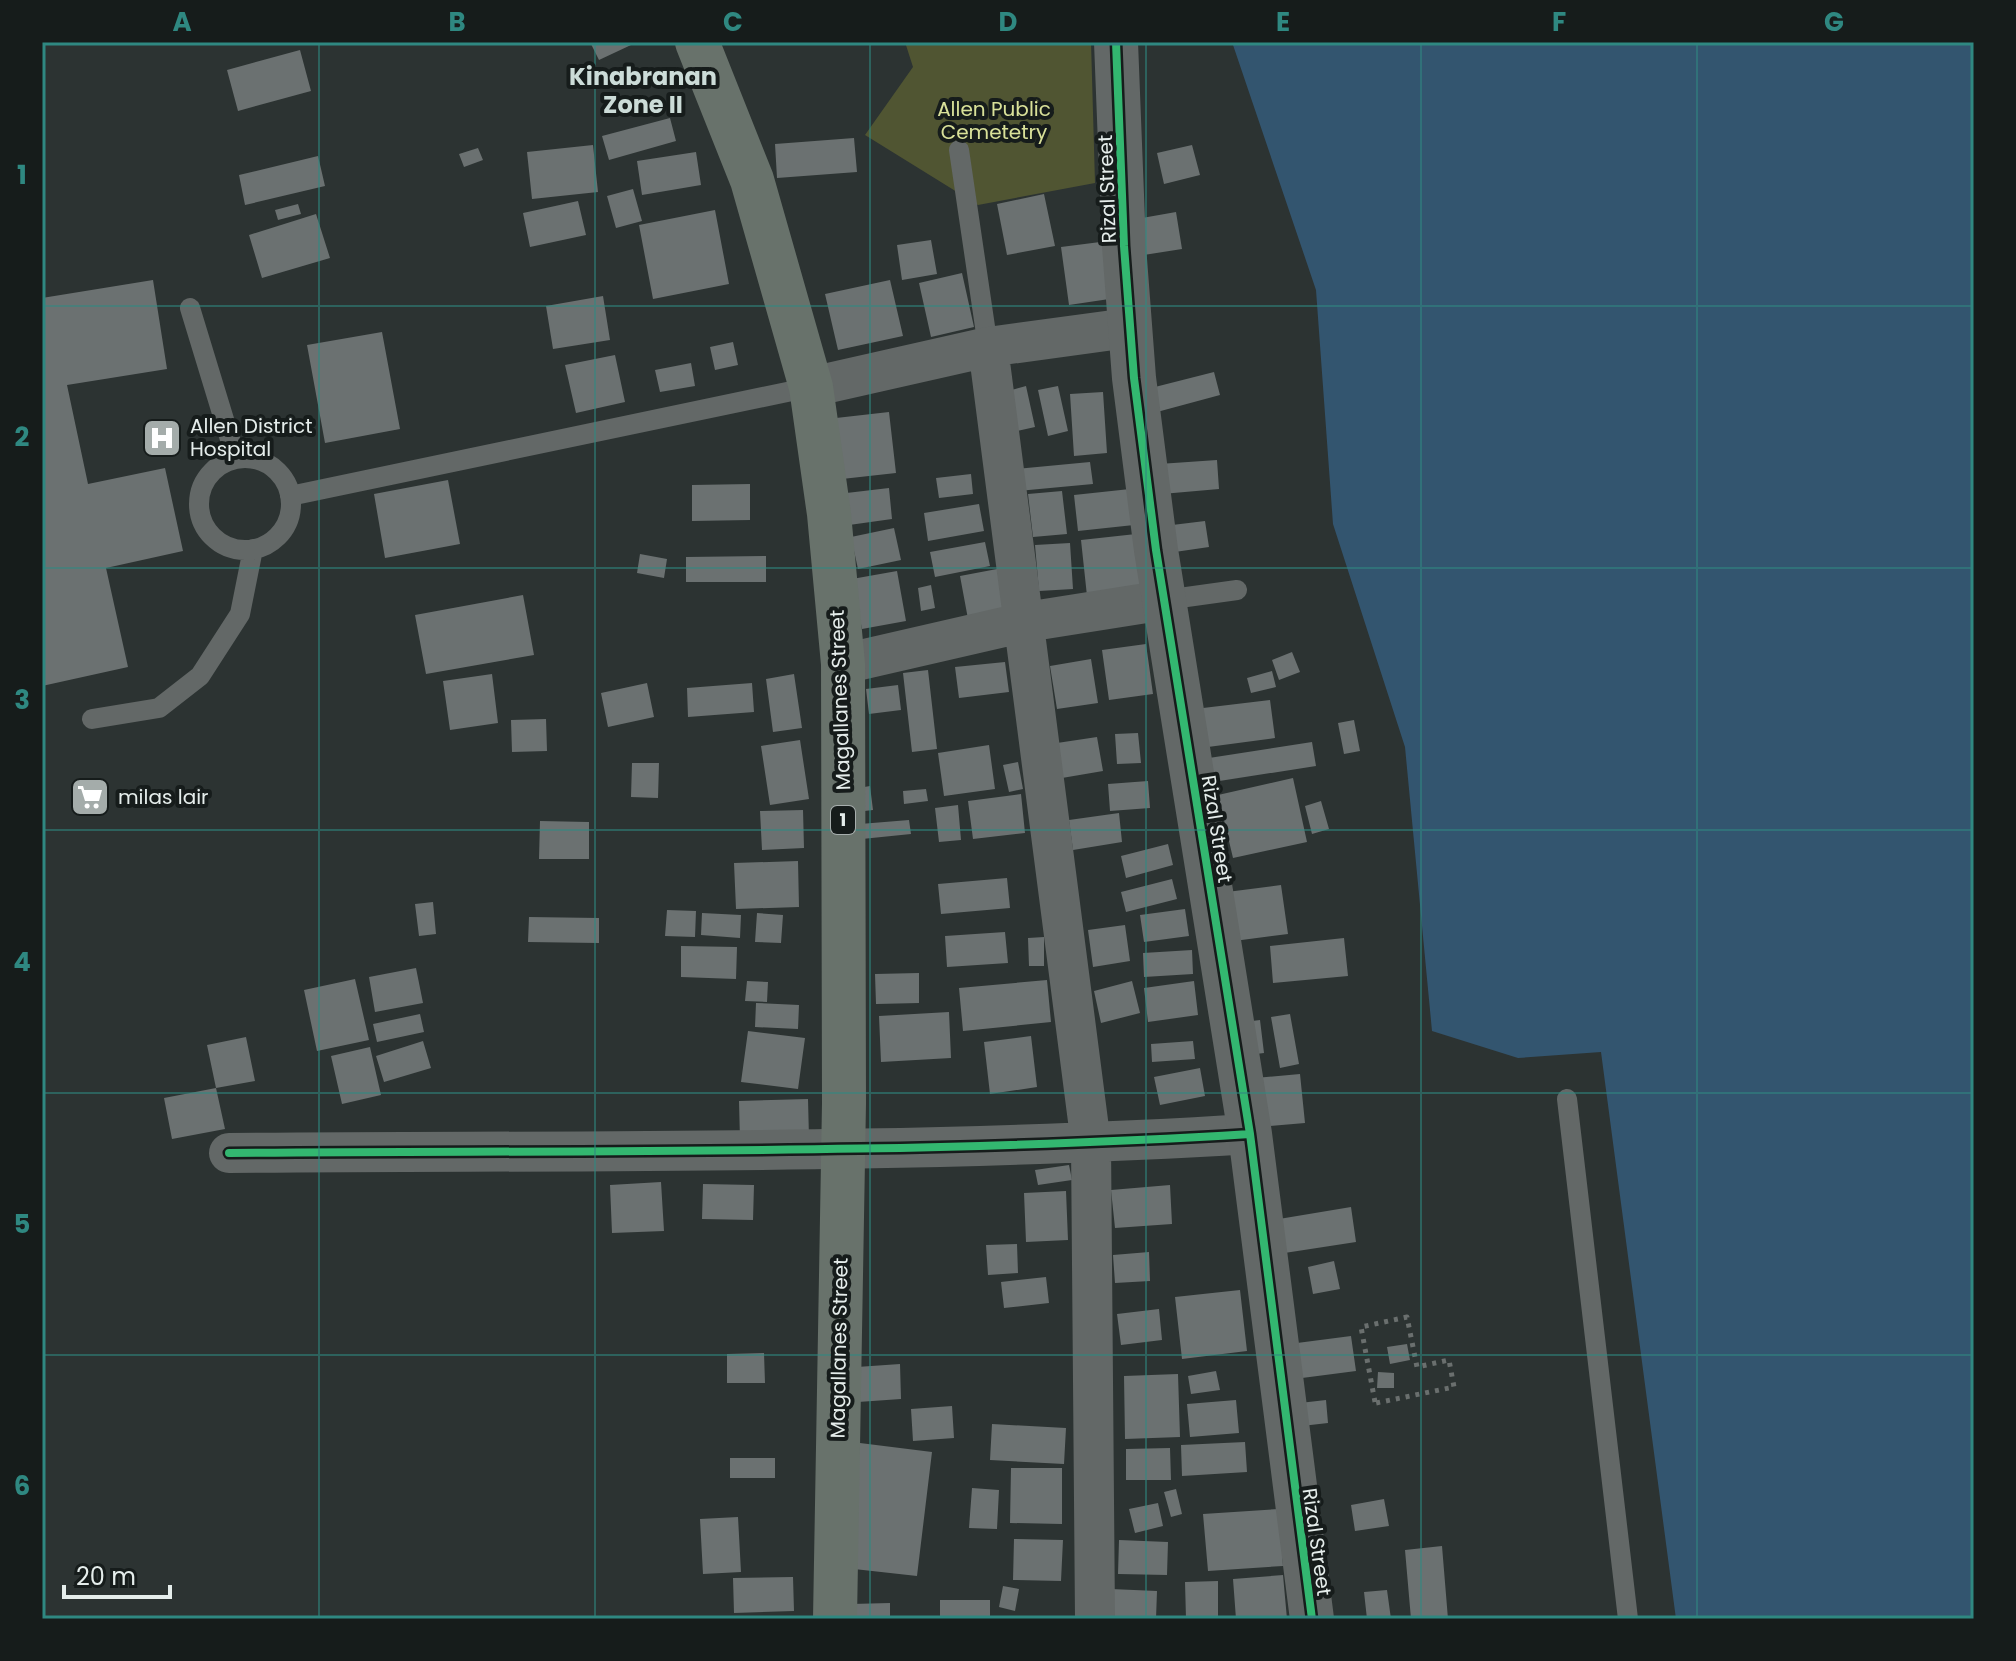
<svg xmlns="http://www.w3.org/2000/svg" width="2016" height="1661" font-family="Poppins,sans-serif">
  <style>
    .green { fill: #505532 }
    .water { fill: #33556f }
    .building { fill: #6b7171 }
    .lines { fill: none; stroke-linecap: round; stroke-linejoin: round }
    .path { stroke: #6a6f6e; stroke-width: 5; stroke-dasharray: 4 6; stroke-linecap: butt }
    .lane { stroke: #636867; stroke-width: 20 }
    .street { stroke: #636867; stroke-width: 40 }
    .secondary { stroke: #636867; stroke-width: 44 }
    .highway { stroke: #68726b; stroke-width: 44 }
    .cycleway-casing { stroke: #161c1b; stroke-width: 13 }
    .cycleway { stroke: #33b770; stroke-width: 8 }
    .grid { fill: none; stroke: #2f8881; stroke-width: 2; stroke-opacity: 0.55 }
    .labels { text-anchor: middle; stroke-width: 8; stroke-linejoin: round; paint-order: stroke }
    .shield { fill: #161c1b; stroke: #a7aead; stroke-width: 2 }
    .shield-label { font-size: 18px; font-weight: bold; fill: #e5edeb }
    .park-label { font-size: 20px; fill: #d9e199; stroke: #161c1b }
    .street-label { font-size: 20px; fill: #e5edeb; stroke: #161c1b }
    .poi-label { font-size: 20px; fill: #e5edeb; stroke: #161c1b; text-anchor: start }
    .quarter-label { font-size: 24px; font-weight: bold; fill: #ccdcd8; stroke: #161c1b }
    .neatline { fill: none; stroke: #2f8881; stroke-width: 3 }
    .grid-label { font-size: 26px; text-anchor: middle; font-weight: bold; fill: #2f8881 }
  </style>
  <rect width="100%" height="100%" fill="#2c3332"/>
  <path class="green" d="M905,42H1091L1095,183L978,205L865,135L913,67Z"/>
  <path class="water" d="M1232,42H1974V1619H1676L1601,1052L1518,1058L1432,1031L1405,747L1333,524L1316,290Z"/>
  <path class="building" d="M590,42H629L631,45L599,60Z
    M300,50L311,91L238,111L227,70Z
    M670,118L676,141L609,160L602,136Z
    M854,138L857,172L777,178L775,144Z
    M593,145L598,192L532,199L527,152Z
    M1192,145L1200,175L1164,184L1157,153Z
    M478,148L483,160L464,167L459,154Z
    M696,152L701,185L642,195L637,161Z
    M318,156L325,186L245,205L239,175Z
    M633,189L642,221L616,228L607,196Z
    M1044,194L1055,246L1007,255L997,204Z
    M578,201L586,235L530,247L523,213Z
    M298,204L301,214L278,220L275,210Z
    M715,210L729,284L653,299L639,225Z
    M1176,212L1182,249L1131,257L1125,221Z
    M316,214L330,258L262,278L249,235Z
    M931,240L937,274L902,280L897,245Z
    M1108,241L1116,298L1069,305L1061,247Z
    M962,273L974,327L931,337L919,283Z
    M153,280L167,369L67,385L88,484L165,468L183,551L106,568L128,667L42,686V298Z
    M890,280L903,336L838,350L825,294Z
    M603,296L610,340L553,349L546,306Z
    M382,332L400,429L325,443L307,345Z
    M733,342L738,365L715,370L710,347Z
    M615,355L625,402L576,413L565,365Z
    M691,363L695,386L660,392L655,370Z
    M1214,372L1220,395L1157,412L1151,388Z
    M1026,386L1035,427L1013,432L1004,392Z
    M1058,386L1068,431L1048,436L1038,390Z
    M1103,392L1107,453L1074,456L1070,394Z
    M889,412L896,473L842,479L836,418Z
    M1217,460L1219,489L1162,494L1159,464Z
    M1090,462L1093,484L1018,491L1016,469Z
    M971,474L973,494L939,498L936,478Z
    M448,480L460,544L385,558L374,494Z
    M750,484V520L692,521V485Z
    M889,488L892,519L842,526L838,494Z
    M1130,489L1134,525L1078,531L1074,495Z
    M1062,491L1067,534L1033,537L1028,494Z
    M979,504L984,531L928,541L924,513Z
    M1205,521L1209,547L1168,553L1164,526Z
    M894,528L901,560L858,569L851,537Z
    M1136,534L1141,590L1087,596L1081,540Z
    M985,542L990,566L935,577L930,552Z
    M1070,543L1073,589L1039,591L1035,545Z
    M640,554L667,559L664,578L637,573Z
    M766,556V582H686V557Z
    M997,569L1005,612L968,619L960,576Z
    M897,571L906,621L862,629L852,579Z
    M931,585L935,608L921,611L918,588Z
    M523,595L534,655L426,674L415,615Z
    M1146,644L1153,694L1109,700L1102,650Z
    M1292,652L1300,672L1279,680L1272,660Z
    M1091,659L1098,703L1057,709L1050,666Z
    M1005,662L1009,692L959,698L955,667Z
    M928,670L937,749L912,752L903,673Z
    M1272,671L1276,687L1251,693L1247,678Z
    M492,674L498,723L450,730L443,681Z
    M794,674L802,728L773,732L766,679Z
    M647,683L654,717L608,727L601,693Z
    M752,683L754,712L688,717L687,688Z
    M898,685L901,710L869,714L866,689Z
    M1270,700L1275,738L1208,747L1203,708Z
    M546,719L547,751L512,752L511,720Z
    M1354,720L1360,751L1344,754L1338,723Z
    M1138,733L1141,763L1117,764L1115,734Z
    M1097,737L1103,771L1062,778L1057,743Z
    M800,740L809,799L770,805L761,746Z
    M1312,742L1316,766L1213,782L1209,758Z
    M989,745L995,789L944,796L938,753Z
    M1018,762L1023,789L1009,792L1003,765Z
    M632,763H659L658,798L631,797Z
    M1293,778L1307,842L1233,858L1218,795Z
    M1148,781L1150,808L1110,811L1108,784Z
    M870,786L873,810L856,812L853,789Z
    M926,789L928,801L904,804L903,791Z
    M1021,794L1025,833L973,839L968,801Z
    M1321,801L1329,829L1312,834L1305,806Z
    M958,805L961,840L939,842L935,808Z
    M803,810L804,848L762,850L760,811Z
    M1119,813L1122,842L1073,850L1069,820Z
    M909,820L911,834L862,839L860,824Z
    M540,821L589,822V859H539Z
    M1168,844L1173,865L1126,878L1121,856Z
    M798,861L799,907L736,909L734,863Z
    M1007,878L1010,908L941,914L938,884Z
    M1172,879L1177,899L1126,912L1121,892Z
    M1281,885L1288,934L1234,941L1227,892Z
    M433,902L436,934L419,936L415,904Z
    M1185,909L1189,936L1144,942L1140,915Z
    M667,910L696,911L695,937L665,936Z
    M702,913L741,915L740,938L701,935Z
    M757,913L783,915L781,943L755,942Z
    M529,917L599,918V943L528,942Z
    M1125,925L1130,961L1093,967L1088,930Z
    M1005,932L1008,963L947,967L945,936Z
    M1044,937V966H1029L1028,938Z
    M1344,938L1348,976L1273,983L1270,946Z
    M681,946L737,947L736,979L681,977Z
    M1192,950L1193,974L1144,977L1143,953Z
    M416,968L423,1003L375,1012L369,977Z
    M919,973V1003L876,1004L875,974Z
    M355,979L369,1040L317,1051L304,990Z
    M1047,980L1051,1022L963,1031L959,988Z
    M747,981L768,982L767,1002L745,1001Z
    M1132,981L1140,1013L1101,1023L1094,991Z
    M1194,981L1198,1015L1148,1022L1144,988Z
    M756,1003L799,1005L798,1029L755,1027Z
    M949,1012L951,1058L881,1062L879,1016Z
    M420,1014L424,1032L377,1042L373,1024Z
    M1290,1014L1299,1064L1280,1068L1271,1017Z
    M1260,1020L1264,1053L1248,1055L1244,1022Z
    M748,1031L805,1038L798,1089L741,1082Z
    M1031,1036L1037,1087L990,1094L984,1042Z
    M246,1037L255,1081L216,1088L207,1045Z
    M423,1041L431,1068L384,1082L376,1056Z
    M1193,1041L1195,1059L1152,1062L1151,1044Z
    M370,1047L381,1095L342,1104L331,1056Z
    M1200,1068L1205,1096L1160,1105L1154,1077Z
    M1300,1074L1305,1123L1260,1127L1255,1078Z
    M216,1088L225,1129L172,1139L164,1098Z
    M808,1099L809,1138L740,1140L739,1101Z
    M1069,1165L1072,1180L1038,1185L1035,1170Z
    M661,1182L664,1231L612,1233L610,1185Z
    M703,1184L754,1185L753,1220L702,1219Z
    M1170,1185L1172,1224L1115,1228L1111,1190Z
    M1066,1191L1068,1240L1026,1242L1024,1193Z
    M1351,1207L1356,1242L1278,1254L1273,1220Z
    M1017,1244L1018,1273L988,1275L986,1245Z
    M1149,1252L1150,1281L1115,1283L1113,1255Z
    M1334,1261L1340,1289L1313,1294L1308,1267Z
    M1046,1277L1049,1303L1004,1308L1001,1282Z
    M1240,1290L1247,1351L1182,1359L1175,1297Z
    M1159,1309L1162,1340L1121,1345L1117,1314Z
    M1351,1336L1356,1371L1302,1378L1297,1343Z
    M1407,1344L1410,1360L1390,1364L1387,1347Z
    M764,1353L765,1383H727V1354Z
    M900,1364L901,1399L858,1402L857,1367Z
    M1216,1371L1220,1390L1191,1394L1188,1376Z
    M1378,1372L1394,1373V1388H1377Z
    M1178,1374L1180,1437L1125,1439L1124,1376Z
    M1236,1400L1239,1433L1190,1437L1187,1404Z
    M1326,1400L1328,1423L1293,1427L1291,1404Z
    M952,1406L954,1438L913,1441L911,1409Z
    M992,1424L1066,1428L1064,1464L990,1460Z
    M1245,1442L1247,1472L1182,1476L1181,1445Z
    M860,1443L932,1452L917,1576L845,1568Z
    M1170,1448L1171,1480H1126V1449Z
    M730,1458H775V1478H730Z
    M1011,1468H1062V1524L1010,1523Z
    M972,1488L999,1490L997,1529L969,1528Z
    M1176,1489L1182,1514L1171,1517L1164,1492Z
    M1384,1499L1389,1526L1355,1531L1351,1505Z
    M1158,1503L1163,1526L1135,1533L1129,1509Z
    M1279,1509L1283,1566L1208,1571L1203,1514Z
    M738,1517L741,1572L703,1574L700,1519Z
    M1014,1539L1063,1540L1061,1581L1013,1580Z
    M1119,1540L1168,1542L1167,1575L1118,1574Z
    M1442,1546L1448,1619H1411L1405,1550Z
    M1283,1575L1287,1619H1236L1233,1579Z
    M793,1577L794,1611L734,1613L733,1578Z
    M1218,1581V1619H1186L1185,1582Z
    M1003,1586L1019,1589L1015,1611L999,1607Z
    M1111,1589L1157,1591L1156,1619H1110Z
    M1387,1590L1391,1619H1367L1364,1592Z
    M940,1600H990V1619H940Z
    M890,1603V1619H851V1604Z"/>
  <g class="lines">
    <path class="path" d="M1375,1402L1361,1327L1407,1317L1417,1367L1449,1360L1454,1387L1376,1403"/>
    <path class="lane" d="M959,150L988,347
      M190,308L236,459
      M199 504a46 46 0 1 1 92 0a46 46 0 1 1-92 0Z
      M290,496L811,387
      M1165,600L1237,590
      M92,719L159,708L200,676L240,614L253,549
      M1567,1099L1628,1619"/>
    <path class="street" d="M988,347L1091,1144L1095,1619
      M811,387L988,347L1128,328
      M843,664L1026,622L1165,600
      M229,1153C569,1150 910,1155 1250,1134"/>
    <path class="secondary" d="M1116,42L1124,246L1134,378L1156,550L1250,1134L1312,1619"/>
    <path class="highway" d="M697,42L752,180L811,387L829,514L843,664L844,1103L835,1619"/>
    <g class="cycleway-casing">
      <path id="cycleway" d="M1116,42L1124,246L1134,378L1156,550L1250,1134L1312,1619
        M229,1153C569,1150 910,1155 1250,1134"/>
    </g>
    <use href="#cycleway" class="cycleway"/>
  </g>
  <path class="grid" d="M319,42V1619M595,42V1619M870,42V1619M1146,42V1619M1421,42V1619M1697,42V1619M42,306H1974M42,568H1974M42,830H1974M42,1093H1974M42,1355H1974"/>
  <defs>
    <g id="hospital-square" transform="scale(2)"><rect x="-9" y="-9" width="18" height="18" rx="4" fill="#a4acaa" stroke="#161c1b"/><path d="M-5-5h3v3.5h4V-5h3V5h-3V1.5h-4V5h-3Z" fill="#fff"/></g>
    <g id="supermarket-square" transform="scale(2)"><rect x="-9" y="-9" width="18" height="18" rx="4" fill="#a4acaa" stroke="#161c1b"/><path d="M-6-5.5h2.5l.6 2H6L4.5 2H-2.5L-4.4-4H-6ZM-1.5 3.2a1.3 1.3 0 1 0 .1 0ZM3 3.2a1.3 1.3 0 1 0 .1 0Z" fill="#fff"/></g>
  </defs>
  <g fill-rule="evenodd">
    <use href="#hospital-square" x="162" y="438"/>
    <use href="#supermarket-square" x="90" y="797"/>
  </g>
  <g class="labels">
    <rect class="shield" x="831" y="806" width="24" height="28" rx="6"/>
    <g class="shield-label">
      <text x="843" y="826">1</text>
    </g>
    <g class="park-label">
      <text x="994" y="116">Allen Public<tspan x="994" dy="23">Cemetetry</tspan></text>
    </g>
    <g class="street-label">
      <text transform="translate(1107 189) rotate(-92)" y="7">Rizal Street</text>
      <text transform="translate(840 700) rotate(-92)" y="7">Magallanes Street</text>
      <text transform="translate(1217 829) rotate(81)" y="7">Rizal Street</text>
      <text transform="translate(839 1348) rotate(-89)" y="7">Magallanes Street</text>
      <text transform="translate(1317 1542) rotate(82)" y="7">Rizal Street</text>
    </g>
    <g class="poi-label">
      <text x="190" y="433">Allen District<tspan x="190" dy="23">Hospital</tspan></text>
      <text x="118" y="804">milas lair</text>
    </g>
    <g class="quarter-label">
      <text x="643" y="85">Kinabranan<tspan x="643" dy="28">Zone II</tspan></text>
    </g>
  </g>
  <rect width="2016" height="1661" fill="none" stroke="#161c1b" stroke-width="88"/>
  <path d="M64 1585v12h106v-12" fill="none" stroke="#e5edeb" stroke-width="4"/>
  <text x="76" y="1585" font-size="24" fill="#e5edeb" stroke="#161c1b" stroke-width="6" paint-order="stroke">20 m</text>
  <rect x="44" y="44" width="1928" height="1573" class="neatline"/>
  <g class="grid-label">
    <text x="182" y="31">A</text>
    <text x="457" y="31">B</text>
    <text x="733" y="31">C</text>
    <text x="1008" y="31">D</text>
    <text x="1283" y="31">E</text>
    <text x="1559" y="31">F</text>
    <text x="1834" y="31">G</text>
    <text x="22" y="184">1</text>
    <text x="22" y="446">2</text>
    <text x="22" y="709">3</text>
    <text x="22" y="971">4</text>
    <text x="22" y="1233">5</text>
    <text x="22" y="1495">6</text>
  </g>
</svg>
